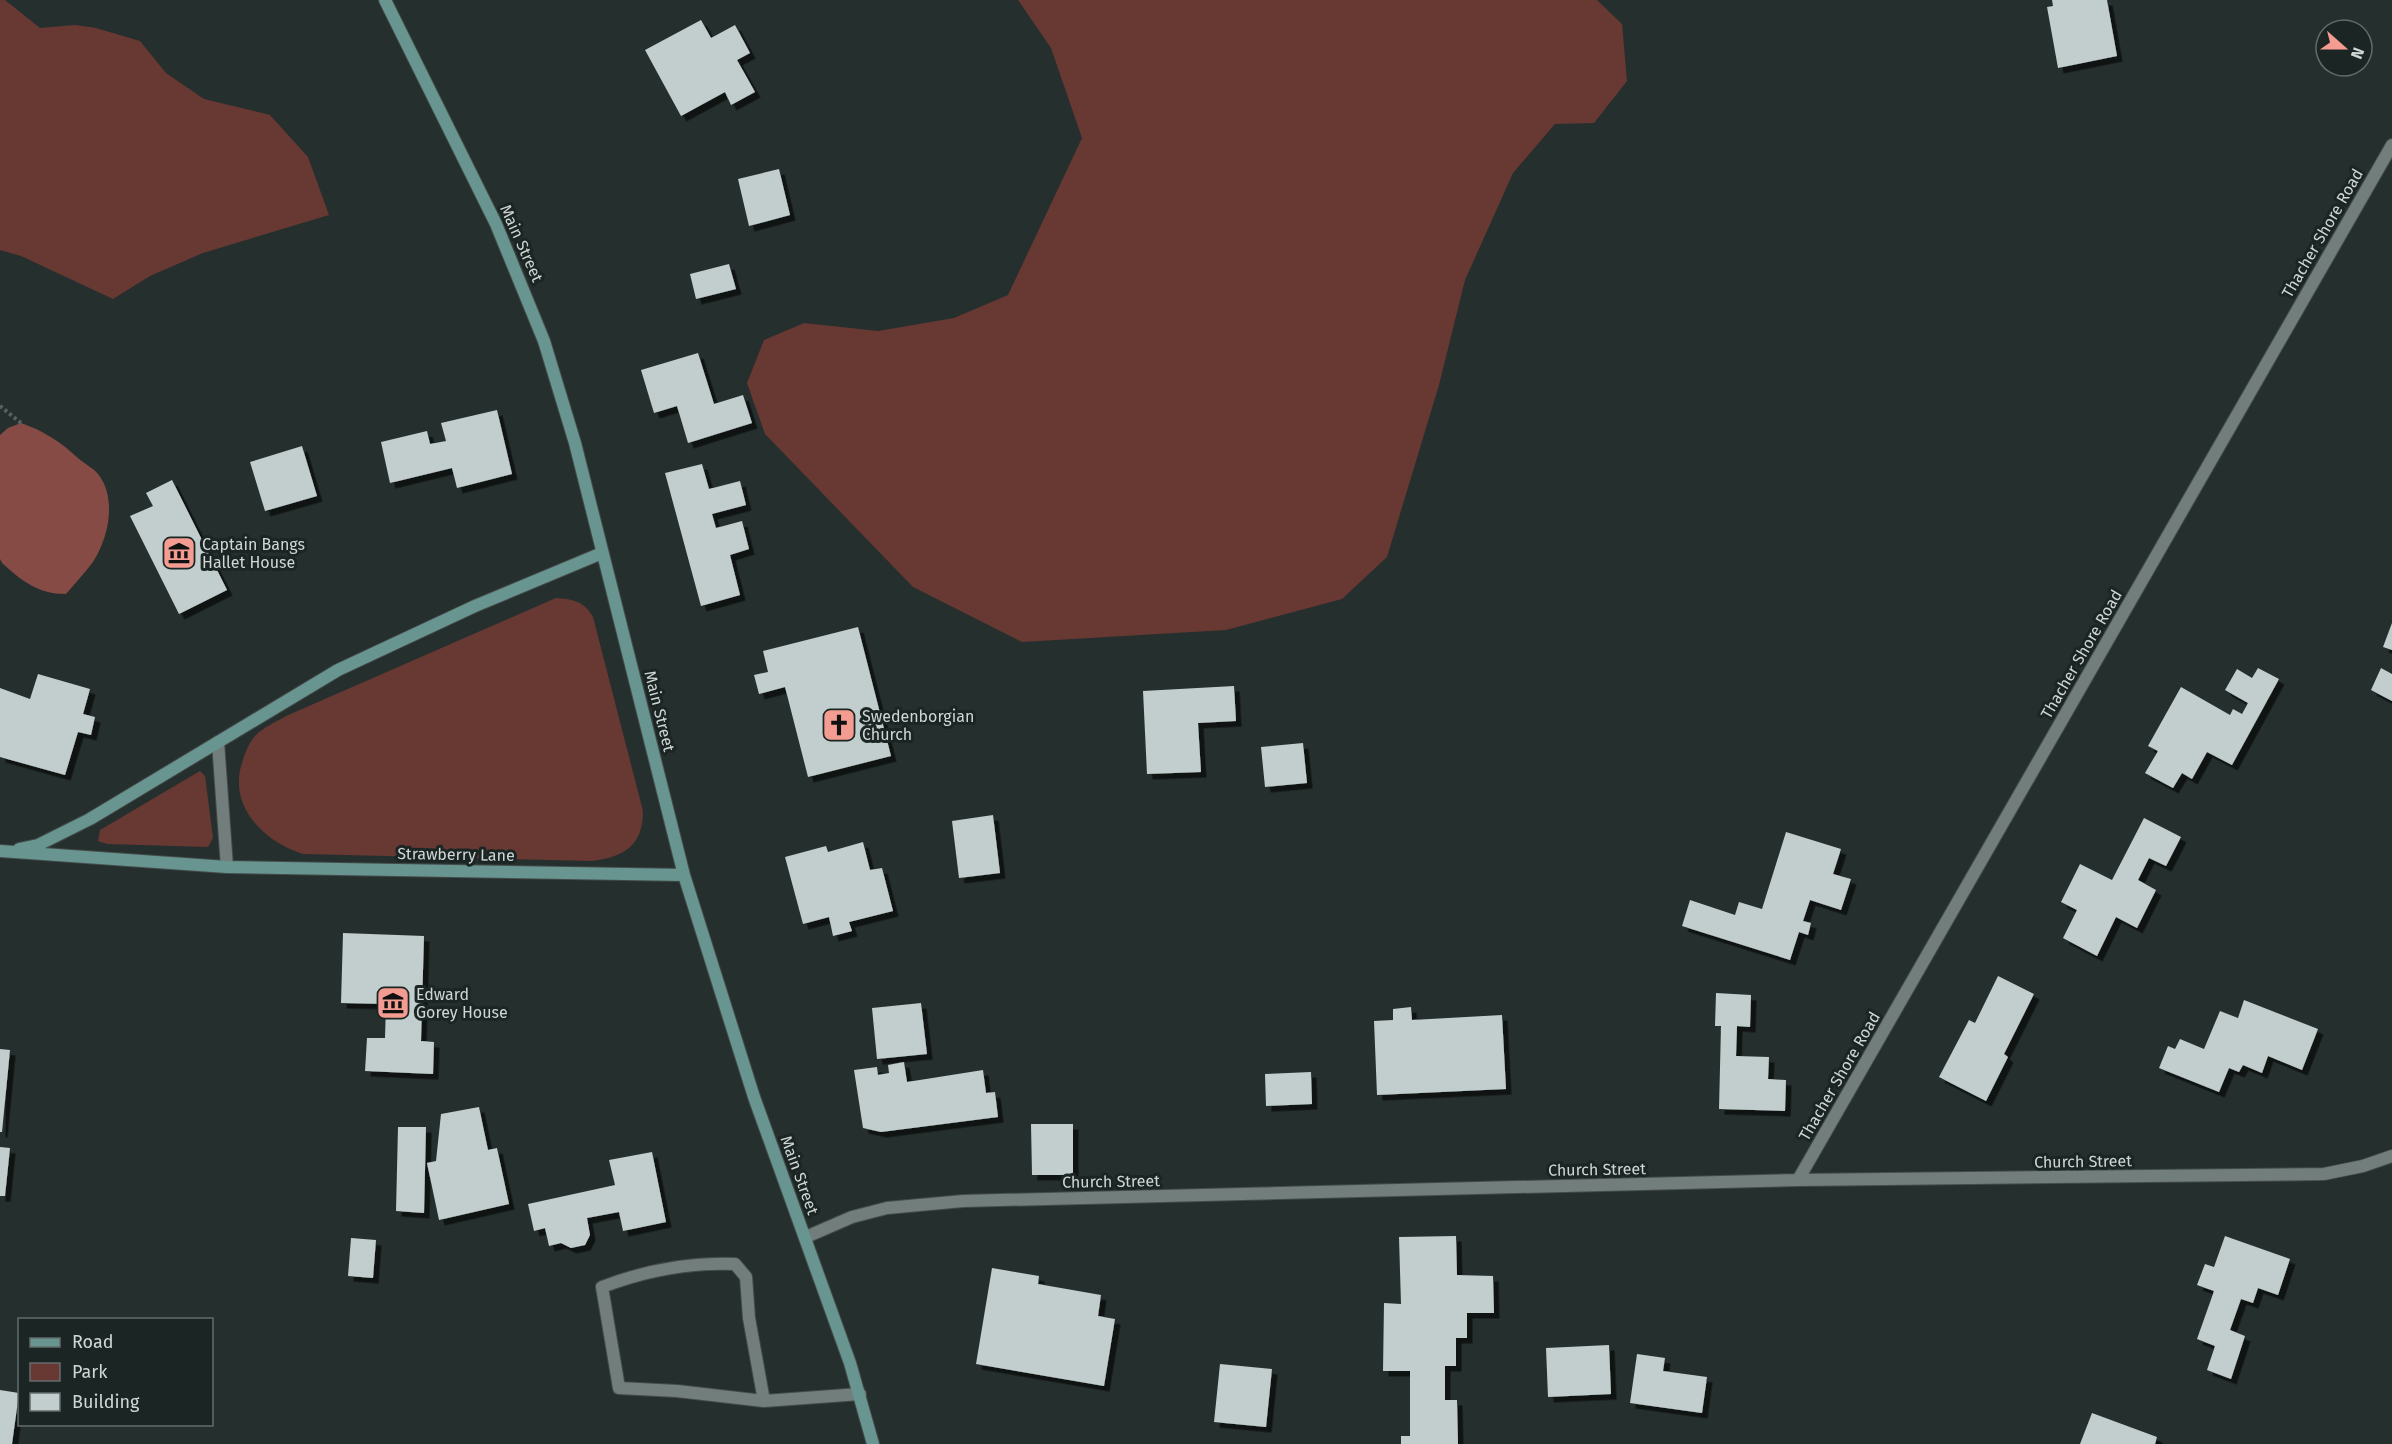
<svg xmlns="http://www.w3.org/2000/svg" width="2392" height="1444" font-family="'Fira Sans',sans-serif">
  <style>
    .green { fill: #683833 }
    .forest { fill: #874b45 }
    .building { fill: #c1cecd; filter: url(#shadow) }
    .lines { fill: none; stroke-linecap: round; stroke-linejoin: round }
    .lane-casing { stroke: #444c4b; stroke-width: 14 }
    .street-casing { stroke: #444c4b; stroke-width: 14 }
    .secondary-casing { stroke: #444c4b; stroke-width: 14 }
    .path { stroke: #596261; stroke-width: 4; stroke-dasharray: 3 3; stroke-linecap: butt }
    .lane { stroke: #727e7c; stroke-width: 12 }
    .street { stroke: #727e7c; stroke-width: 12 }
    .secondary { stroke: #689590; stroke-width: 12 }
    .labels { text-anchor: middle; stroke-width: 6; stroke-linejoin: round; paint-order: stroke }
    .street-label { font-size: 16px; fill: #d0d6d5; stroke: #1b2624 }
    .poi-label { font-size: 16px; fill: #d0d6d5; stroke: #1b2624; text-anchor: start }
  </style>
  <defs>
    <filter id="shadow"><feDropShadow dx="5.5" dy="5.5" stdDeviation="0" flood-color="#0009"/></filter>
  </defs>
  <rect width="100%" height="100%" fill="#252f2e"/>
  <path class="green" d="M0,0H5L40,28L75,25L96,28L140,41L166,73L204,99L270,115L308,157L329,215L203,253L150,276L113,299L21,256L0,250Z
    M1018,0H1597L1622,24L1627,81L1594,123L1555,124L1513,173L1465,280L1439,385L1387,557L1342,599L1226,630L1022,642L913,587L765,434L747,383L764,340L804,323L878,331L954,318L1008,295L1082,138L1051,48Z
    M556,598C573,599 585,602 593,617L643,811C643,846 624,857 591,861L303,854C267,843 232,811 240,770C243,759 247,745 255,736C263,727 276,722 286,716Z
    M200,771L205,776L213,838L208,847L107,844L98,841L100,830Z"/>
  <path class="forest" d="M21,423C44,431 61,442 79,459C85,464 93,468 98,474C117,498 109,537 93,562C85,573 75,583 66,594C38,594 22,581 2,563L0,559V435L8,428Z"/>
  <path class="building" d="M2052,0H2107L2117,56L2058,68L2047,7L2053,6Z
    M701,20L711,38L735,25L750,53L737,60L755,92L731,105L725,92L681,116L645,50Z
    M779,169L790,215L749,226L738,179Z
    M729,264L736,289L696,299L690,274Z
    M698,353L714,404L743,395L752,423L688,443L677,406L654,413L641,370Z
    M497,410L512,474L457,488L452,468L390,483L381,442L427,431L430,444L446,441L441,423Z
    M302,446L317,496L265,511L250,462Z
    M702,464L709,489L740,481L746,505L712,514L716,528L742,521L749,549L730,555L740,595L701,606L665,473Z
    M172,480L227,590L179,614L130,516L153,506L146,493Z
    M2392,623V650L2383,647Z
    M858,627L891,756L808,777L785,687L759,694L754,675L768,672L763,651Z
    M2258,668L2279,679L2232,765L2207,752L2192,779L2182,773L2173,788L2145,773L2158,751L2148,746L2181,687L2230,715L2233,709L2242,714L2248,703L2225,690L2237,669L2252,678Z
    M2381,668L2392,674V701L2371,690Z
    M38,674L90,689L83,714L95,717L91,735L78,732L65,775L0,757V688L30,699Z
    M1234,686L1236,721L1198,723L1201,772L1147,774L1143,691Z
    M1303,743L1307,783L1265,787L1261,747Z
    M993,815L1000,873L959,878L952,821Z
    M2144,818L2181,837L2166,866L2149,858L2138,880L2156,890L2137,928L2116,917L2097,956L2063,938L2077,910L2061,902L2080,864L2112,880Z
    M1786,832L1841,849L1833,874L1851,879L1841,910L1810,900L1803,921L1811,923L1808,935L1799,932L1790,960L1682,926L1690,900L1735,915L1739,902L1762,909Z
    M863,842L870,870L882,868L893,911L849,922L852,931L833,936L829,917L803,924L785,857L826,846L828,852Z
    M343,933L424,936L421,1041L434,1042L433,1074L365,1071L367,1038H385L386,1004L341,1003Z
    M1998,976L2034,994L2004,1054L2008,1057L1986,1101L1939,1077L1969,1020L1975,1023Z
    M1716,993L1751,995L1750,1027L1737,1026L1736,1056L1769,1057L1768,1079L1786,1080L1785,1111L1719,1109L1721,1026H1715Z
    M2244,1000L2318,1029L2302,1070L2268,1056L2262,1073L2243,1065L2239,1072L2229,1068L2219,1092L2159,1068L2168,1046L2175,1049L2180,1039L2204,1049L2220,1011L2238,1018Z
    M921,1003L927,1054L877,1059L872,1008Z
    M1411,1007L1412,1020L1502,1015L1506,1089L1377,1095L1374,1021L1393,1020V1009Z
    M0,1049L10,1050L2,1132H0Z
    M904,1062L907,1082L983,1070L986,1093L995,1092L998,1117L881,1132L863,1128L854,1070L877,1067L878,1075L889,1073L888,1065Z
    M1311,1072L1312,1104L1266,1106L1265,1074Z
    M479,1107L488,1150L497,1148L509,1204L439,1220L427,1163L436,1161L441,1114Z
    M1031,1124H1073V1175H1032Z
    M398,1127H426L424,1213L396,1211Z
    M0,1147L10,1148L5,1196H0Z
    M652,1152L666,1222L623,1231L619,1212L587,1218L590,1235L585,1245L571,1248L561,1243L549,1246L545,1228L534,1231L528,1204L615,1185L609,1160Z
    M1456,1236L1457,1275L1493,1276L1494,1313H1467V1338H1456V1366H1445V1400H1457L1458,1444H1401V1436H1410V1371H1383L1384,1303L1401,1304L1399,1237Z
    M2225,1236L2290,1259L2278,1295L2258,1288L2253,1303L2241,1299L2230,1330L2245,1336L2231,1379L2207,1370L2215,1346L2197,1339L2214,1291L2197,1285L2205,1264L2214,1267Z
    M351,1238L376,1240L373,1278L348,1276Z
    M992,1268L1039,1276L1038,1284L1101,1295L1098,1316L1115,1319L1104,1386L976,1364Z
    M1609,1345L1611,1394L1548,1397L1546,1348Z
    M1637,1354L1665,1358L1663,1371L1707,1377L1702,1413L1630,1403Z
    M1220,1364L1272,1369L1266,1427L1214,1422Z
    M0,1390L19,1393L12,1444H0Z
    M2092,1413L2157,1437L2155,1444H2080Z"/>
  <g class="lines">
    <g class="lane-casing">
      <path id="lane" d="M764,1401L749,1318L746,1277L735,1264C689,1262 644,1271 602,1287L619,1388L677,1391L764,1401L860,1394"/>
    </g>
    <g class="street-casing">
      <path id="street" d="M218,742L227,867
        M1798,1180L2392,145
        M806,1237L852,1217L887,1208L963,1201L1798,1180L2324,1174L2363,1166L2392,1156"/>
    </g>
    <g class="secondary-casing">
      <path id="secondary" d="M385,0L496,224L544,341L575,443L684,875L754,1097L850,1363L873,1444
        M19,849L38,845L90,819L338,670L475,606L602,553
        M0,851L227,867L684,875"/>
    </g>
    <path class="path" d="M0,406L21,423"/>
    <use href="#lane" class="lane"/>
    <use href="#street" class="street"/>
    <use href="#secondary" class="secondary"/>
  </g>
  <defs>
    <g id="museum-square" transform="scale(1.725)"><rect x="-9" y="-9" width="18" height="18" rx="4" fill="#f59c92" stroke="#1b2624"/><path d="M0-6L6-3V-2H-6V-3ZM-5-1h2V3h-2ZM-1-1h2V3h-2ZM3-1h2V3H3ZM-6 4H6V6H-6Z" fill="#111"/></g>
    <g id="church-square" transform="scale(1.725)"><rect x="-9" y="-9" width="18" height="18" rx="4" fill="#f59c92" stroke="#1b2624"/><path d="M-1.2-6h2.4v3.5h3.3v2.4h-3.3V6h-2.4V-.1h-3.3v-2.4h3.3Z" fill="#111"/></g>
  </defs>
  <g fill-rule="evenodd">
    <use href="#museum-square" x="179" y="553"/>
    <use href="#church-square" x="839" y="725"/>
    <use href="#museum-square" x="393" y="1003"/>
  </g>
  <g class="labels">
    <g class="street-label">
      <text transform="translate(2322 233) rotate(-60)" y="6">Thacher Shore Road</text>
      <text transform="translate(522 243) rotate(66)" y="6">Main Street</text>
      <text transform="translate(2081 654) rotate(-60)" y="6">Thacher Shore Road</text>
      <text transform="translate(660 711) rotate(76)" y="6">Main Street</text>
      <text transform="translate(456 854) rotate(1)" y="6">Strawberry Lane</text>
      <text transform="translate(1839 1076) rotate(-60)" y="6">Thacher Shore Road</text>
      <text transform="translate(2083 1161) rotate(-1)" y="6">Church Street</text>
      <text transform="translate(1597 1169) rotate(-1)" y="6">Church Street</text>
      <text transform="translate(800 1175) rotate(70)" y="6">Main Street</text>
      <text transform="translate(1111 1181) rotate(-1)" y="6">Church Street</text>
    </g>
    <g class="poi-label">
      <text x="202" y="550">Captain Bangs<tspan x="202" dy="18">Hallet House</tspan></text>
      <text x="862" y="722">Swedenborgian<tspan x="862" dy="18">Church</tspan></text>
      <text x="416" y="1000">Edward<tspan x="416" dy="18">Gorey House</tspan></text>
    </g>
  </g>
  <rect x="18" y="1318" width="195" height="108" fill="#1b2624" stroke="#636c6b" stroke-width="1.5"/>
  <rect x="30" y="1338" width="30" height="9" fill="#689590" stroke="#636c6b" stroke-width="1.5"/>
  <text x="72" y="1348" font-size="18" fill="#d0d6d5">Road</text>
  <rect x="30" y="1363" width="30" height="18" fill="#683833" stroke="#636c6b" stroke-width="1.5"/>
  <text x="72" y="1378" font-size="18" fill="#d0d6d5">Park</text>
  <rect x="30" y="1393" width="30" height="18" fill="#c1cecd" stroke="#636c6b" stroke-width="1.5"/>
  <text x="72" y="1408" font-size="18" fill="#d0d6d5">Building</text>
  <g transform="translate(2344 48) rotate(111)"><circle r="28" fill="#1b2624" stroke="#636c6b" stroke-width="1.5"/>
  <path d="M0-4.5L10 22L0 15L-10 22Z" fill="#f59c92"/>
  <text y="-9" font-size="16" font-weight="bold" text-anchor="middle" fill="#d0d6d5">N</text>
  </g>
</svg>
